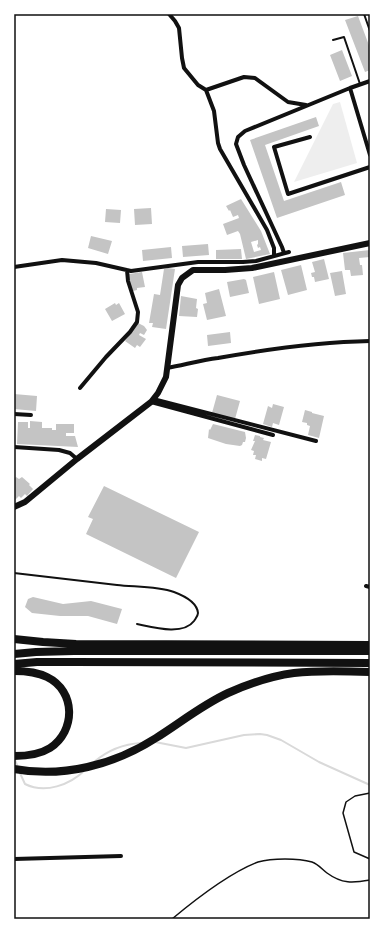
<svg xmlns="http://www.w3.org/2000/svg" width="384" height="933" font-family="'PT Sans Narrow',sans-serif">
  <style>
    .green { fill: #eee }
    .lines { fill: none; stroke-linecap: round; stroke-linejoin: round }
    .stream { stroke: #d9d9d9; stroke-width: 2 }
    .building { fill: #c4c4c4; fill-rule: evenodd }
    .path { stroke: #111; stroke-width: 1.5 }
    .service { stroke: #111; stroke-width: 2 }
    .minor { stroke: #111; stroke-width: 4 }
    .secondary { stroke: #111; stroke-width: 6 }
    .motorway { stroke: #111; stroke-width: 8 }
    .neatline { fill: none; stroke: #111; stroke-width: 1.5 }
  </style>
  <rect width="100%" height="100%" fill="#fff"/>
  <path class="green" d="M340,102L357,163L294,182L333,104Z"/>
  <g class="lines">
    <path class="stream" d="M155,742L186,748L244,735L260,734L267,735L281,740L319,762L370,785
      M14,758L18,767
      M94,762C108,750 123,744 141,743
      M19,771L25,784C45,794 70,785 85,770"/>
  </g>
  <path class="building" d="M358,16L370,48V70L365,72L345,20Z
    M342,50L352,76L340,81L330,55Z
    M316,117L319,126L265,145L284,201L341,182L345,195L277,218L250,140Z
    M241,199L261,231L270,254L246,259L240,234L238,231L227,235L223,224L239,218L238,215L233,217L230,210L229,211L226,206ZM258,240V244L257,245L258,248L260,247L261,250L254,252L251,242Z
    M151,208L152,224L135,225L134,209Z
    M106,209L121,210L120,223L105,222Z
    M91,236L112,241L108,254L88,248Z
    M208,244L209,255L183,257L182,246Z
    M171,247L172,258L143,261L142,250Z
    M241,249L242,259H216V250Z
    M370,250V257L359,258L360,265H362L363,275L351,276L350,270H345L343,253Z
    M324,259L329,279L315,282L314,277H312L311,273L315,272L312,262Z
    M301,265L307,290L288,295L281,270Z
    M168,268L175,269L166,329L152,327L153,323H149L154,294L160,295L164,269Z
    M342,271L346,294L335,296L330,273Z
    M142,272L145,287L137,288V290L133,291L129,282V274Z
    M274,272L280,299L259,304L253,277Z
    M244,279L246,280L249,293L230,297L227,282Z
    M219,289L226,316L207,320L203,304L207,303L205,293Z
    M181,296L197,299L196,308L198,309L197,317L179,316Z
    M115,303L116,305L119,303L125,314L112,321L105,309Z
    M138,323L144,326L147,330L144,335L140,333L139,335L146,339L140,347L137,345L135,348L125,341Z
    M230,332L231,343L208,346L207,335Z
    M14,394L37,396L36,411L14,409Z
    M217,395L240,401L235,419L212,413Z
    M273,404L284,407L279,425L273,423L272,427L263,424L268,406L272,408Z
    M305,410L312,412V413L324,416L319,438L308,435L310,426L307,425V423L302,422Z
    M30,421L42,422V428H52V430H56V424H74V433H66V436H75L78,447L17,444L18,422H28V428H30Z
    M213,424L245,432L246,438L245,442H243L242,445L240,446L226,444L208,438L209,429L210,430Z
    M255,435L260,436V437L264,438L263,440L271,442L266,459L262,458V461L255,459L256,455H253L254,451L251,450L255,441H253Z
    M16,477L19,479L22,477L30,484L29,485L33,489L27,496L25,494L21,498L19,496L14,501V479Z
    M104,486L199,532L176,578L86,534L93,519L88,517Z
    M33,597L63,604L91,601L122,609L117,624L88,616H60L32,613L25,607L28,599Z"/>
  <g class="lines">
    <path class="path" d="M370,793L355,796L346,802L343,813L354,852L370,859
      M172,919C196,899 229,873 258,862C272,858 298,858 312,862C318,864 323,870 327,873C342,884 353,883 370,880"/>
    <path class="service" d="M364,14L370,31
      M333,40L344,37L360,84
      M14,573C48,577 82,581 117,585C134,587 157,586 174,592C182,595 197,602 198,613C198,616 196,618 194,621C183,636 152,627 137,624"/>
    <path class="minor" d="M169,14L175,21L179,28L182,58L184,68L198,85L206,90L214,111L218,143L220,149L267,230L274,248V256
      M350,88L370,155
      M206,90L244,77L255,78L288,102L306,105
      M310,137L274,147L288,194L370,167
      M284,253L282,247L244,165L236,144L238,137L245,131L350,88L370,81
      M14,267L62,260L96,263L131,271L198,262H243L256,261L289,252
      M167,368C184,365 201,360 218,358C268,349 319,342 370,341
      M80,388L106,357L130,332L137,322L138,312L128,281L127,270
      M153,399L316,441
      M151,402L273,435
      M14,414L31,415
      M14,447L59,450L70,453L77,459
      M366,586L370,587
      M14,859L121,856"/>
    <path class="secondary" d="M14,507L25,502L77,459L151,402L158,393L166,377L178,285L182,278L193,270H225L252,268L370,243"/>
    <path class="motorway" d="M14,639L43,642L76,644L370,645
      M14,654L36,652L74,651H370
      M14,664L37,662H73L370,663
      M14,671C25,671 37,672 47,677C76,691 76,731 50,748C39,755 26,756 14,756
      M14,769C63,778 114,765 156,738C180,723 202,705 228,693C248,684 272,676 294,673C319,670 345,671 370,672"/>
  </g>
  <rect width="384" height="933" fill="none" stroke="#ffffff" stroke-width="30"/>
  <rect x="15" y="15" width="354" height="903" class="neatline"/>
</svg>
